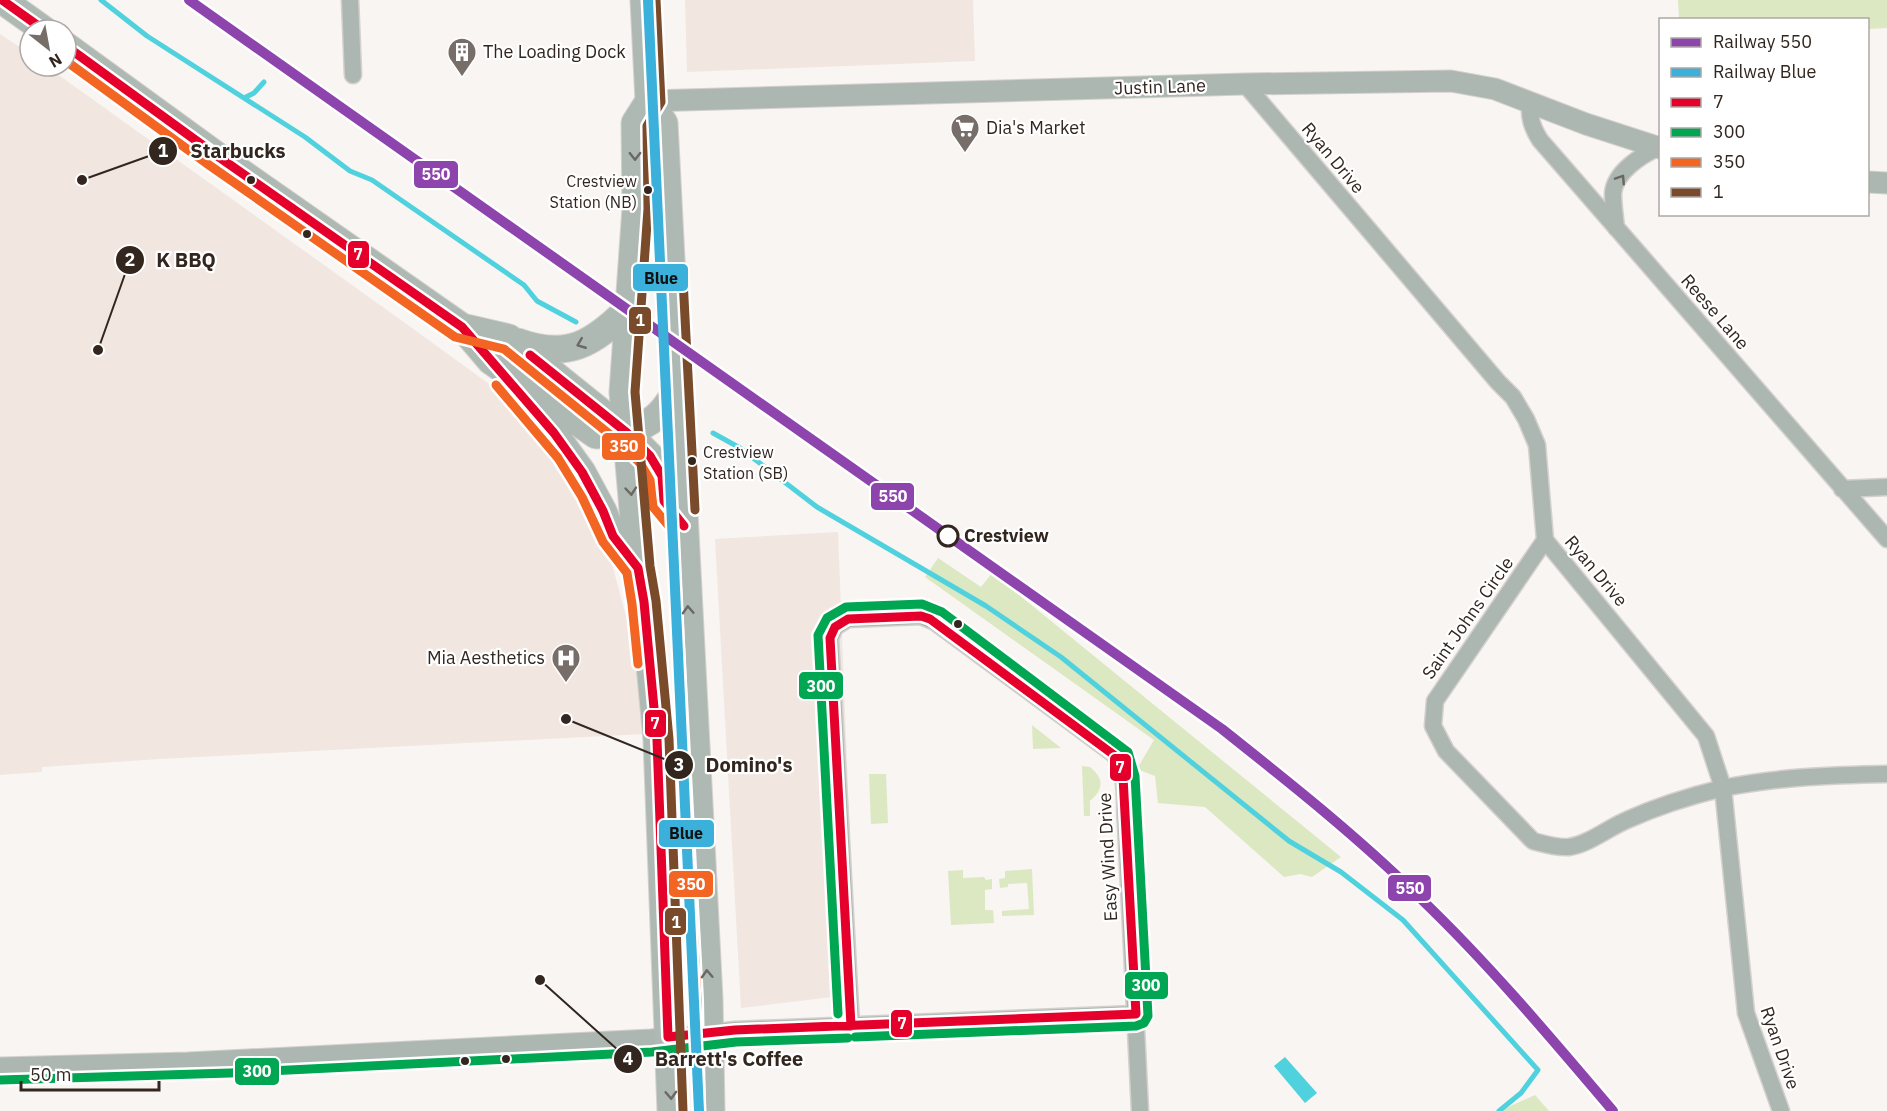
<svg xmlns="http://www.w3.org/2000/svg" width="1887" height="1111" font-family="'IBM Plex Sans',sans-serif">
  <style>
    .built { fill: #f1e6e0 }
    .green { fill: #dce8c2 }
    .water { fill: #4fd1de }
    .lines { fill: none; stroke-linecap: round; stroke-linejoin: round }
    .stream { stroke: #4fd1de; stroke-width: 5 }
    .minor-casing { stroke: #d4d0cd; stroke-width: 19 }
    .tertiary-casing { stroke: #d4d0cd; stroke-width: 23 }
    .primary-casing { stroke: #d4d0cd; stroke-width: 29 }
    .minor { stroke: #acb7b1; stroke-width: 16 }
    .tertiary { stroke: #acb7b1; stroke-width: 21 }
    .primary { stroke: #aeb9b4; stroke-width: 27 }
    .bus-1-casing { stroke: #fff; stroke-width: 14 }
    .bus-2-casing { stroke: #fff; stroke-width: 14 }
    .bus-3-casing { stroke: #fff; stroke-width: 14 }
    .bus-4-casing { stroke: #fff; stroke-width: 14 }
    .bus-1 { stroke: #e4002b; stroke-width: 9 }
    .bus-2 { stroke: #00a651; stroke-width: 9 }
    .bus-3 { stroke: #f26522; stroke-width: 9 }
    .bus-4 { stroke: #7a4b2a; stroke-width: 9 }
    .rail-1-casing { stroke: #fff; stroke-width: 15 }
    .rail-2-casing { stroke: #fff; stroke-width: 15 }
    .rail-1 { stroke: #8e44ad; stroke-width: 10 }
    .rail-2 { stroke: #3ab0da; stroke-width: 10 }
    .oneway { stroke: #6a6862 }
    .oneway2 { stroke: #696761 }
    .bus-dot { fill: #32261f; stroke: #fff; stroke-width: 2 }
    .stop-dot { fill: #fff; stroke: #32261f; stroke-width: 3 }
    .labels { text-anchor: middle; stroke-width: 4.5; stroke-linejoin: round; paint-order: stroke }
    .bus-label { font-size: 16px; fill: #32261f; stroke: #fff; text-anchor: end }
    .poi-label { font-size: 18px; fill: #32261f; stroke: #fff; text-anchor: start }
    .street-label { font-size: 18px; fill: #32261f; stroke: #fff }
    .stop-label { font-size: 18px; font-weight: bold; fill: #32261f; stroke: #fff; text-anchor: start }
    .leader { fill: none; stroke: #32261f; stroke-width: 2 }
    .callout-dot { fill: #32261f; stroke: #fff; stroke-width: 2 }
    .mark-label { font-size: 18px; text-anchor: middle; font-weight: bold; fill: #fff }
    .callout-label { font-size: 20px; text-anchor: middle; font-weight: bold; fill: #32261f; stroke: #fff; stroke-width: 4.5; stroke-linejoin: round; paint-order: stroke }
    .line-badge { stroke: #fff; stroke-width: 2 }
    .badge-label { font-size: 16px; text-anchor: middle; font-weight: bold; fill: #fff }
    .pale-badge-label { font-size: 16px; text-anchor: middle; font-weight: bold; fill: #111 }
  </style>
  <rect width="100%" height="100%" fill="#f8f5f2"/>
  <path class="built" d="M685,0H973L975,61L687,72Z
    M0,34L30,54V66H46L412,328L507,397L529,417L601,523L631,635L637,668L643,734L159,759L42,767V772L0,775Z
    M838,532L856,994L741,1008L715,539Z"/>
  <path class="green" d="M1678,0H1887V28L1868,29V20L1679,19Z
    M938,558L981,587L992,573L1341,857L1312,877L1300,874L1284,877L1205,807L1158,803L1155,776L1137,769L1154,740L925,577Z
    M1032,725L1061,748L1033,749Z
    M1082,766L1090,767C1105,779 1103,790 1090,801V816H1084Z
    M869,774H886L888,823L871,824Z
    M1032,869L1034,915L1002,916V911L1029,909L1027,883L1008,884V887L1000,888L999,879L1005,878V871Z
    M963,870V878L984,877L986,880L992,879V889L985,890V910H993L994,923L951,925L948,871Z
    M1535,1095L1549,1111H1499Z"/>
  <path class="water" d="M1285,1057L1317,1093L1305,1103L1274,1066Z"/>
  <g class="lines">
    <path class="stream" d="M101,0L147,36L305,137L350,171L372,180L524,285L537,301L576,322
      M244,98L254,93L264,82
      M713,433L740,448L817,507L986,606L1061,657L1289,841L1341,872L1403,920L1538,1070L1521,1093L1499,1111"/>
    <g class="minor-casing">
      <path id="minor" d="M350,0L353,75
        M1245,84L1498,382L1513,397L1526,419L1537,445L1545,540L1706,736L1723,788L1746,1013L1781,1111
        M1530,103C1529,118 1532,127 1540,140L1887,539
        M1616,228C1615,217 1613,205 1613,194C1614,172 1642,155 1659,147
        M1842,489L1887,487
        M1545,540L1435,701L1433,726L1446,751L1533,841C1544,844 1557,848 1569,847C1589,844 1608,828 1627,820C1658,806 1690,796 1723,788C1777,777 1832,775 1887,774
        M851,1026L830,638L835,627L848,619L921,616L935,622L1114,754C1128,773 1124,802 1126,824L1140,1111
        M668,1037L735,1030L1136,1014"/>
    </g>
    <g class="tertiary-casing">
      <path id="tertiary" d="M649,101L1245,84L1451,81L1495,89L1586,124L1660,148
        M1868,182L1887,183
        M0,1068L188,1063L651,1040L668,1037"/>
    </g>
    <g class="primary-casing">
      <path id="primary" d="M2,0L44,30
        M644,0L649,101L664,123L709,999L711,1111
        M66,46L216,155L462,327L491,361L596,435C638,431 659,426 678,386
        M649,101L635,123L636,208L623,392L638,568L644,602L657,740L671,1111
        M462,327L509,338L626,432L650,456L662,476L664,501L679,521
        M518,342C567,360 593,344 628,309
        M519,393L554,433L582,472L603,511L613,536L638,568"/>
    </g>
    <use href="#minor" class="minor"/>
    <use href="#tertiary" class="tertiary"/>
    <use href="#primary" class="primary"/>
    <g class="bus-1-casing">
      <path id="bus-1" d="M2,0L44,30
        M66,46L216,155L462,327L554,433L582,472L603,511L613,536L638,568L644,602L657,740L668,1037
        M530,355L626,432L650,456L662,476L664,501L684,526
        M851,1026L830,638L835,627L848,619L921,616L930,619L1118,758L1123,777L1136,1014
        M668,1037L735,1030L1136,1014"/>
    </g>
    <g class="bus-2-casing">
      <path id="bus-2" d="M838,1014L818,635L827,618L846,607L922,604L942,612L1128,752L1135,776L1148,1016L1144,1023L1136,1026L855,1037
        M0,1080L230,1073L652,1052L736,1042L848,1038"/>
    </g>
    <g class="bus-3-casing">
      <path id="bus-3" d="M66,61L209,165L455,337L504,349L618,441L640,463L650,480L653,507L672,530L697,999L699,1111
        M496,385L558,458L582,497L603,542L627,573L632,604L638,664"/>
    </g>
    <g class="bus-4-casing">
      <path id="bus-4" d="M656,0L661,102L647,126L648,209L635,392L650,566L656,601L669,739L683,1111
        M683,279L695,510"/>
    </g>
    <use href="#bus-1" class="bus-1"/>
    <use href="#bus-2" class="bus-2"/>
    <use href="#bus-3" class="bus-3"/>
    <use href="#bus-4" class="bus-4"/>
    <g class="rail-1-casing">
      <path id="rail-1" d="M189,0L1222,729C1290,783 1358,837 1420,898C1489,964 1551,1038 1613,1111"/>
    </g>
    <g class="rail-2-casing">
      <path id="rail-2" d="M648,0L699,1111"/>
    </g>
    <use href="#rail-1" class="rail-1"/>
    <use href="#rail-2" class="rail-2"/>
  </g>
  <defs><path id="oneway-chevron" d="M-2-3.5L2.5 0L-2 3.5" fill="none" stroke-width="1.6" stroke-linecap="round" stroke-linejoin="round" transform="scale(1.5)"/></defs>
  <g class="oneway">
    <use href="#oneway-chevron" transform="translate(635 156) rotate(89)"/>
    <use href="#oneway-chevron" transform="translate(581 344) rotate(158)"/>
    <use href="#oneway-chevron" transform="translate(631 491) rotate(85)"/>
    <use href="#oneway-chevron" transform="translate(688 610) rotate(-93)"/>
    <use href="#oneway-chevron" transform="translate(707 974) rotate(-93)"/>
    <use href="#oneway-chevron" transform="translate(671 1095) rotate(87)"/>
  </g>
  <use class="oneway2" href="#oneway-chevron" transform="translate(1621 179) rotate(-57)"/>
  <defs>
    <g id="building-pin" transform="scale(1.5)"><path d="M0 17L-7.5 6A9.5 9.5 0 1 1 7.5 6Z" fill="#776e69" stroke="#fff"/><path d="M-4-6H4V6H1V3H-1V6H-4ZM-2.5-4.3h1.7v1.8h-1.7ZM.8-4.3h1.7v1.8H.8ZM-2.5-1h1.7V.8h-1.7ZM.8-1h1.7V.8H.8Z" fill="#fff"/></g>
    <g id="supermarket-pin" transform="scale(1.5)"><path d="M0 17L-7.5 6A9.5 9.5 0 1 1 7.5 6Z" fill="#776e69" stroke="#fff"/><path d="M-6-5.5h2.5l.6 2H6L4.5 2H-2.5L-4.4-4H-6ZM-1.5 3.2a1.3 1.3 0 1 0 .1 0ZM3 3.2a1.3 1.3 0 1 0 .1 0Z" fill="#fff"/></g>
    <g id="hospital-pin" transform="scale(1.5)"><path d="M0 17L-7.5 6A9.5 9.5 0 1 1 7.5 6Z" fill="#776e69" stroke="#fff"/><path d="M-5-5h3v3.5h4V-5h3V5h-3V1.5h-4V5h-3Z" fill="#fff"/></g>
  </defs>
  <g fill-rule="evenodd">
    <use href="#building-pin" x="462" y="52"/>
    <use href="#supermarket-pin" x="965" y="128"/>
    <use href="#hospital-pin" x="566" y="658"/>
  </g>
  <g class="bus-dot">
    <circle cx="251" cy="180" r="5"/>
    <circle cx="648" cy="190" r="5"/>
    <circle cx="307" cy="234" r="5"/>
    <circle cx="692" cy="461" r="5"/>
    <circle cx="958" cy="624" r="5"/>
    <circle cx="506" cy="1059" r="5"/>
    <circle cx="465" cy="1061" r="5"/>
  </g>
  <circle class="stop-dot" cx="948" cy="536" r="10"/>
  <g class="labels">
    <g class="bus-label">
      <text x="637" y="187">Crestview<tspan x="637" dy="21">Station (NB)</tspan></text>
      <text x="703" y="458" text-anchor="start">Crestview<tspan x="703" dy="21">Station (SB)</tspan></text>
    </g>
    <g class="poi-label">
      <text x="483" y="58">The Loading Dock</text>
      <text x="986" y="134">Dia's Market</text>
      <text x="545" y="664" text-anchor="end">Mia Aesthetics</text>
    </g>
    <g class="street-label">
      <text transform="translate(1160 87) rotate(-2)" y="6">Justin Lane</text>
      <text transform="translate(1333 158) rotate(50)" y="6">Ryan Drive</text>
      <text transform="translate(1715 312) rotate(49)" y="6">Reese Lane</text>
      <text transform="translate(1596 571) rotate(50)" y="6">Ryan Drive</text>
      <text transform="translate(1468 618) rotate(-55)" y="6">Saint Johns Circle</text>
      <text transform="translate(1108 857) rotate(-93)" y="6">Easy Wind Drive</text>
      <text transform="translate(1780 1048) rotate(71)" y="6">Ryan Drive</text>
    </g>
    <g class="stop-label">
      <text x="964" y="542">Crestview</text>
    </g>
  </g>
  <path class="leader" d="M82 180L163 151M98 350L130 260M566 719L679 765M540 980L628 1059"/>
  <g class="callout-dot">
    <circle cx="82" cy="180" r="6"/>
    <circle cx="98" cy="350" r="6"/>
    <circle cx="566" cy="719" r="6"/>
    <circle cx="540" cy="980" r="6"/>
    <circle cx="163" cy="151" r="15"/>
    <circle cx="130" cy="260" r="15"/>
    <circle cx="679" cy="765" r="15"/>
    <circle cx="628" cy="1059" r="15"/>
  </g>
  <g class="mark-label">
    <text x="163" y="157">1</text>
    <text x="130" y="266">2</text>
    <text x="679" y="771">3</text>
    <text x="628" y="1065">4</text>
  </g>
  <g class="callout-label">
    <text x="238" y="158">Starbucks</text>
    <text x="186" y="267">K BBQ</text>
    <text x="749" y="772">Domino's</text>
    <text x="729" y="1066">Barrett's Coffee</text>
  </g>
  <g class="line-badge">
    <rect x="413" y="160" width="46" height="29" rx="6" fill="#8e44ad"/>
    <rect x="347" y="240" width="23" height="29" rx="6" fill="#e4002b"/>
    <rect x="632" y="263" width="57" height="29" rx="6" fill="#3ab0da"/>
    <rect x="628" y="306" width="24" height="29" rx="6" fill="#7a4b2a"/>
    <rect x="601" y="432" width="45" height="29" rx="6" fill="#f26522"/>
    <rect x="870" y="482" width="45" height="29" rx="6" fill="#8e44ad"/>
    <rect x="798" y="671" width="46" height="29" rx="6" fill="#00a651"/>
    <rect x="644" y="709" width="23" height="29" rx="6" fill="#e4002b"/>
    <rect x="1109" y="753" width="23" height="29" rx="6" fill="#e4002b"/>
    <rect x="658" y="819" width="57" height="29" rx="6" fill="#3ab0da"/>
    <rect x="668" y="870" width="46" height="28" rx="6" fill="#f26522"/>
    <rect x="1387" y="874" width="45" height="28" rx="6" fill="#8e44ad"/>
    <rect x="664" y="907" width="23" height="29" rx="6" fill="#7a4b2a"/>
    <rect x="1124" y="971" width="45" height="29" rx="6" fill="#00a651"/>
    <rect x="890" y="1009" width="23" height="29" rx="6" fill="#e4002b"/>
    <rect x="234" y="1057" width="46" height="29" rx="6" fill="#00a651"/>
  </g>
  <g class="badge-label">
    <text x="436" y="180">550</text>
    <text x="358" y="260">7</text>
    <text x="640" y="326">1</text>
    <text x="624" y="452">350</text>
    <text x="893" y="502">550</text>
    <text x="821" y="692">300</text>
    <text x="655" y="729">7</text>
    <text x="1120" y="773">7</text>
    <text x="691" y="890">350</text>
    <text x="1410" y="894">550</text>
    <text x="676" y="928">1</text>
    <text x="1146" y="991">300</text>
    <text x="902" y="1029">7</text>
    <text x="257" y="1077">300</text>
  </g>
  <g class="pale-badge-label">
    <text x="661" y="284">Blue</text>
    <text x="686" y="839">Blue</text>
  </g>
  <rect x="1659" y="18" width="210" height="198" fill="#ffffff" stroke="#ada8a5" stroke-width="1.5"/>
  <rect x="1671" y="38" width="30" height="9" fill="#8e44ad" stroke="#ada8a5" stroke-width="1.5"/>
  <text x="1713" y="48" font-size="18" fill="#32261f">Railway 550</text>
  <rect x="1671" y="68" width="30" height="9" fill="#3ab0da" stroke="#ada8a5" stroke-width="1.5"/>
  <text x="1713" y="78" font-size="18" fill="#32261f">Railway Blue</text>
  <rect x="1671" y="98" width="30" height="9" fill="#e4002b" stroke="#ada8a5" stroke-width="1.5"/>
  <text x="1713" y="108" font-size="18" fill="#32261f">7</text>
  <rect x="1671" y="128" width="30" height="9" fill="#00a651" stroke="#ada8a5" stroke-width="1.5"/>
  <text x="1713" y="138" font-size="18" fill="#32261f">300</text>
  <rect x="1671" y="158" width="30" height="9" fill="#f26522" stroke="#ada8a5" stroke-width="1.5"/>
  <text x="1713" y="168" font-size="18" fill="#32261f">350</text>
  <rect x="1671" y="188" width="30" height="9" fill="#7a4b2a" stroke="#ada8a5" stroke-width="1.5"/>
  <text x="1713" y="198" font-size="18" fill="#32261f">1</text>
  <g transform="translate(48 48) rotate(149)"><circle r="28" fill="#ffffff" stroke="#ada8a5" stroke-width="1.5"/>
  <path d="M0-4.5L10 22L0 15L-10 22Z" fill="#776e69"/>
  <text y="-9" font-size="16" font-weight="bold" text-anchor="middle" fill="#32261f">N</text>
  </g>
  <path d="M21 1081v9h138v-9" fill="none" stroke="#32261f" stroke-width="3"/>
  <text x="30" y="1081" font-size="18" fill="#32261f" stroke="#ffffff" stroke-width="4.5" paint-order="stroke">50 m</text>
</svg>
